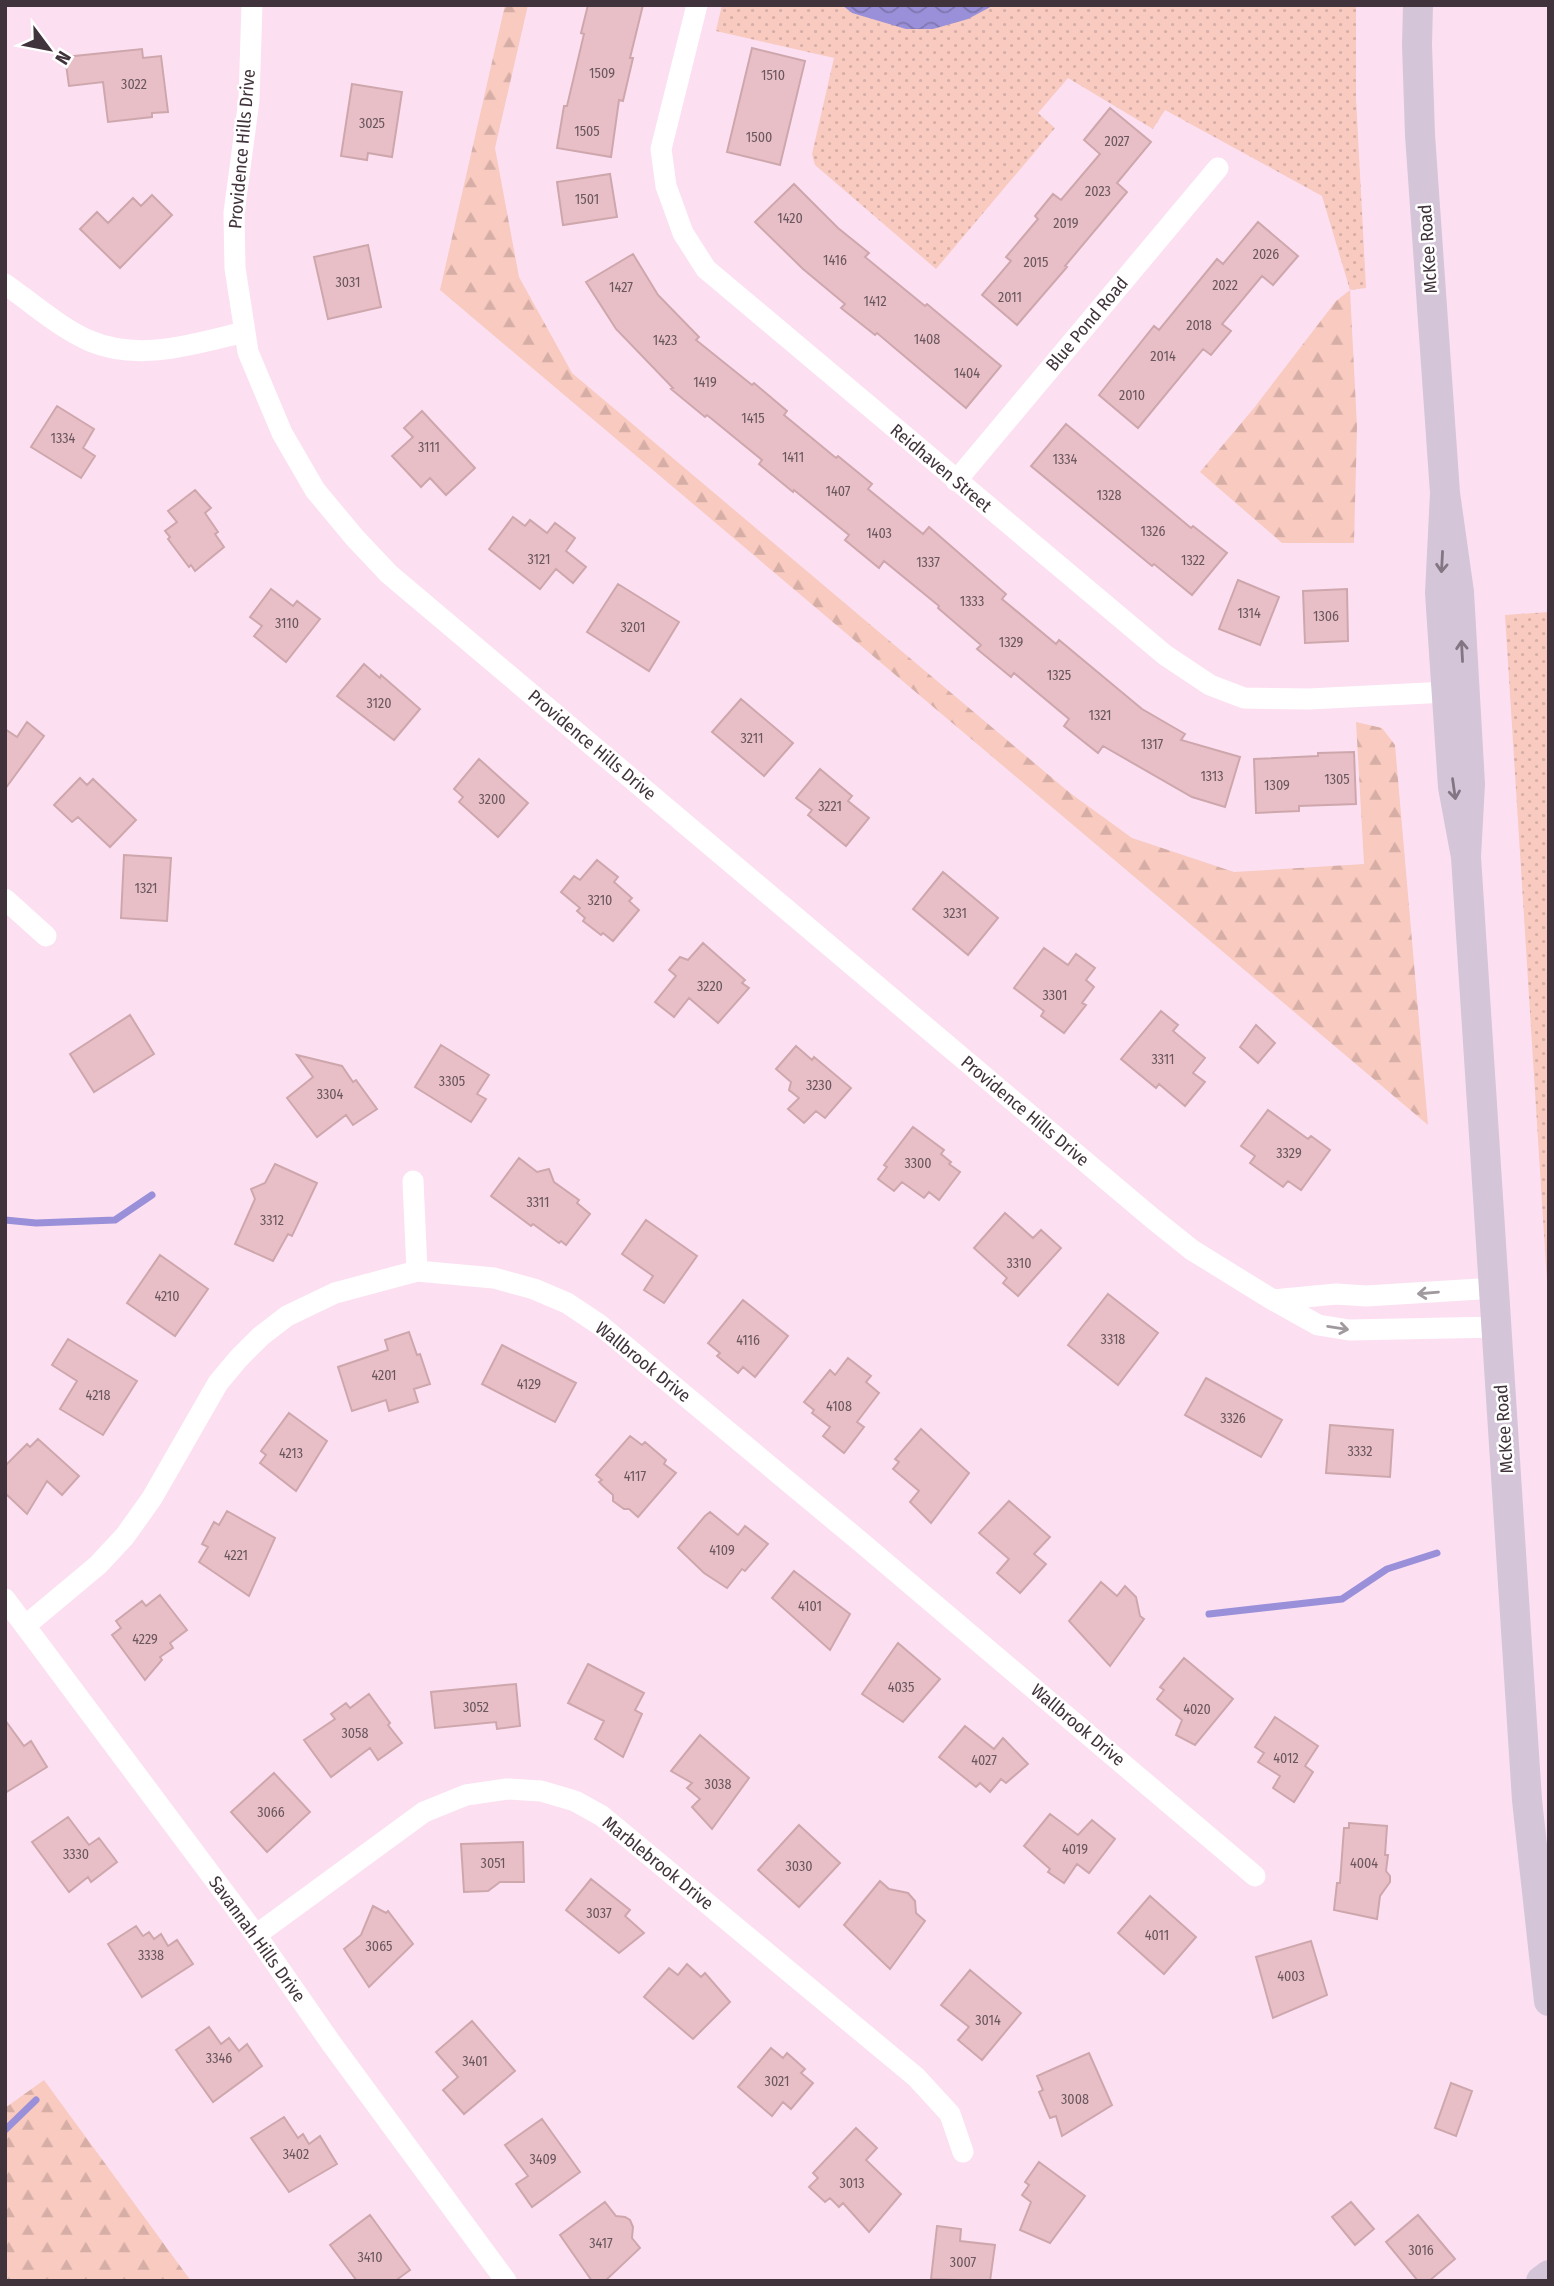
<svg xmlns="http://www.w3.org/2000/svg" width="1554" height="2286" font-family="'Fira Sans Condensed',sans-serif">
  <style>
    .grass { fill: url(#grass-dots) }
    .forest { fill: url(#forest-firs) }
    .water { fill: url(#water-waves) }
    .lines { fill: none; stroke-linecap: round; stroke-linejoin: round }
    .stream { stroke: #9a90d9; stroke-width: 7 }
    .building { fill: #e8bfc6; stroke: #cea7ad; stroke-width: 2 }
    .street { stroke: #fff; stroke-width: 21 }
    .secondary { stroke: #d4c5d9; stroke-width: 30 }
    .oneway { stroke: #837582 }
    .oneway2 { stroke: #a0999d }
    .labels { text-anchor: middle; stroke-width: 5; stroke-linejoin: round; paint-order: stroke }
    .number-label { font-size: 14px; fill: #6a565e }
    .street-label { font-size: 18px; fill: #40333b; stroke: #fff }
  </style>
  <defs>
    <pattern id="grass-dots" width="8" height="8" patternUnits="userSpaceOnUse" patternTransform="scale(1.75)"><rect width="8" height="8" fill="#f8cac0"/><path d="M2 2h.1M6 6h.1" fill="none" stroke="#d6aea6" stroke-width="1.8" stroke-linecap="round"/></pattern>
    <pattern id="forest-firs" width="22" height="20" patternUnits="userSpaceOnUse" patternTransform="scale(1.75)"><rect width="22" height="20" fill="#f8cac0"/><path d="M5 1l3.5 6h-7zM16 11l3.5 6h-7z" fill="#d6aea6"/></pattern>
    <pattern id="water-waves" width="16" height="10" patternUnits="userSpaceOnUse" patternTransform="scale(1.75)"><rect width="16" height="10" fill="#9a90d9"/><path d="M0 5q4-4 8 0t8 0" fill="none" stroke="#7f76b1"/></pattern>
  </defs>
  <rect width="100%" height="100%" fill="#fce0f1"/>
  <path class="grass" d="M722,5H1356V98L1366,288L1350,290L1322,196L1165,110L1153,129L1068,78L1038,113L1055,128L936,269L815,165L812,154L834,58L716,31Z
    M1549,612V1314L1505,615Z"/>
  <path class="forest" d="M505,5H528L495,148L519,277L572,373L1070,793L1132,838L1234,872L1364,864L1356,722L1382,728L1395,745L1428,1125L440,290Z
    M1350,290L1357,427L1354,543H1282L1200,472L1254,408L1336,301Z
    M44,2080L191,2281H5V2108Z"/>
  <path class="water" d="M842,5H994L968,19L933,29H906L852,13Z"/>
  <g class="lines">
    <path class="stream" d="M5,1220L36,1223L115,1220L152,1195
      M1209,1614L1342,1599L1387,1569L1437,1553
      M5,2130L36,2100"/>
  </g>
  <path class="building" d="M588,5H643L630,58H633L623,101L619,100L611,157L557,148L564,106H567L584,34L581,33Z
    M752,48L805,61L780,165L727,152Z
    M142,49L143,58L161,56L168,112L152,113V117L108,122L103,82L69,86L65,57Z
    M352,84L402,92L392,157L368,153L367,160L341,156Z
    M1110,108L1151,142L1117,183L1127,192L1065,266L1067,267L1017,325L982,295L1011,261L1006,257L1038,219L1035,216L1053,194L1061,200L1100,154L1084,140Z
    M610,174L617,217L563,225L557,182Z
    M794,184L838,228L869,253L865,257L925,306L927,304L1001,366L966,408L877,333L875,335L841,308L845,304L803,269L755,222Z
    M152,195L172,215L120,268L80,229L97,212L108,223L133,198L141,206Z
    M1258,222L1298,256L1273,285L1262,276L1222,324L1231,331L1211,355L1203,349L1138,428L1099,395L1154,326L1159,330L1217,259L1223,264Z
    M368,245L381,307L328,319L314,257Z
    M633,254L658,295L699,337L696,340L752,385L754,383L787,411L784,415L836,458L838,456L872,484L868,489L923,534L929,527L1006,594L1002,599L1056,644L1059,640L1142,709L1185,734L1181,740L1240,757L1225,807L1192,797L1103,746L1098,753L1064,726L1069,719L1014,673L1011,677L977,649L981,645L938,608L939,606L884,561L879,568L845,540L849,535L794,490L793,492L759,464L762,460L707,415L705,417L671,389L673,388L616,329L586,282Z
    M57,406L94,429L83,448L95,456L81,478L31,447Z
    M422,411L475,468L446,495L430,478L421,487L392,456L413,437L404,428Z
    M1066,424L1191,528L1193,526L1227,553L1192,595L1154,564L1152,566L1031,466Z
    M195,490L211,508L205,513L218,532L215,534L224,547L195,571L191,565L189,567L168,539L170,537L165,531L177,522L168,511Z
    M513,517L525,526L530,520L547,533L555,523L575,538L566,551L586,567L573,583L556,569L540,589L489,549Z
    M1238,580L1279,597L1260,645L1219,629Z
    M618,584L679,622L649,671L587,632Z
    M271,589L293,606L297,601L320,619L286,662L254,636L262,626L250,617Z
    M1347,589L1348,641L1305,643L1303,591Z
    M364,664L380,678L381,675L420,709L394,740L337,696Z
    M741,699L793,743L764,776L712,732Z
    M27,722L44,736L5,789V729L17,737Z
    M1354,752L1356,804L1299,806V811L1256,813L1254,759L1318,756V753Z
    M479,759L528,803L498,837L459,802L463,797L454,789Z
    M820,769L852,796L848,801L869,818L846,846L808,815L812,810L796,798Z
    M80,778L87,785L93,779L136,820L110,847L78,817L72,822L54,805Z
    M124,855L171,858L167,921L121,918Z
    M597,860L618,877L614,882L632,898L629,901L639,910L613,941L603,933L601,935L583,921L585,918L577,911L580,908L561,892L574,876L580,880Z
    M943,872L998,918L968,955L913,909Z
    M703,943L745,980L742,983L749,988L718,1023L689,998L674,1017L655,1002L676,976L669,970L680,957L688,960Z
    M1044,948L1068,965L1076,954L1095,968L1086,980L1094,987L1082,1003L1086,1005L1064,1033L1041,1016L1044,1011L1014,988Z
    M1161,1011L1178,1025L1173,1031L1205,1058L1193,1073L1205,1082L1185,1106L1159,1084L1156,1088L1121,1059Z
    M130,1015L154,1054L94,1092L70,1054Z
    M1256,1025L1275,1043L1258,1063L1240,1047Z
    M441,1045L489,1075L477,1094L486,1099L471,1122L415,1087Z
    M796,1046L812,1060L814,1057L851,1088L825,1118L816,1111L804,1123L788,1109L799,1098L789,1090L791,1082L776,1069Z
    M297,1055L342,1066L353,1082L356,1080L377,1109L353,1125L346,1115L317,1137L287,1098L313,1077Z
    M1268,1110L1308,1139L1311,1136L1330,1150L1301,1190L1288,1181L1283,1187L1250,1163L1255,1156L1241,1146Z
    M913,1127L944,1150L941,1154L951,1162L949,1164L960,1172L939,1200L929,1192L924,1198L902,1182L894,1191L878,1179L887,1167L884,1165Z
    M519,1158L537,1172L549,1169L554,1182L579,1200L577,1203L590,1214L566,1245L561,1241L559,1243L533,1224L531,1226L491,1196Z
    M275,1164L317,1183L292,1236L288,1234L273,1261L235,1244L255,1199L251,1189L265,1183Z
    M1005,1213L1033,1238L1041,1230L1061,1248L1018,1296L1003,1283L1007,1278L974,1248Z
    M646,1220L697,1256L664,1303L644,1290L653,1276L622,1254Z
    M160,1255L208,1289L175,1336L127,1303Z
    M1108,1294L1158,1333L1118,1385L1068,1345Z
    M743,1300L788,1336L755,1377L743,1367L738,1373L717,1356L720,1353L708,1343Z
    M409,1332L417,1355L420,1354L430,1384L414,1389L418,1402L389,1411L386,1400L352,1411L338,1367L388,1350L385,1340Z
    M68,1339L137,1381L103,1435L60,1409L77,1381L52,1365Z
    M502,1345L576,1383L555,1422L482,1384Z
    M848,1358L871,1376L866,1382L879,1393L857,1422L864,1427L844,1453L823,1436L830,1427L812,1413L814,1410L804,1402L830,1370L835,1375Z
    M1206,1378L1282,1420L1261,1457L1185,1415Z
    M289,1413L327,1441L296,1491L260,1463L266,1455L261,1451Z
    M1330,1425L1393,1430L1390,1477L1326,1473Z
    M921,1429L969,1473L931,1523L910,1502L919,1491L893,1469L899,1462L895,1459Z
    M630,1436L642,1445L645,1442L666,1460L664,1464L676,1473L638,1517L629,1509H624L613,1501V1495L603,1486L599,1482L602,1480L596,1475Z
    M38,1439L79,1476L62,1495L47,1481L27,1514L5,1493V1466L27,1444L30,1447Z
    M1009,1501L1050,1537L1034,1554L1046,1564L1020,1593L997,1573L1009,1559L979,1533Z
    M227,1511L275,1538L249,1596L199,1562L208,1547L202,1544L214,1522L219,1525Z
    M710,1512L738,1535L745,1526L768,1544L745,1571L742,1569L727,1588L704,1573L678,1548L705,1516Z
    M794,1571L850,1614L830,1650L772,1598Z
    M1101,1582L1117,1596L1125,1586L1136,1597L1140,1616L1144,1619L1110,1666L1069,1621Z
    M160,1595L187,1630L170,1643L173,1648L160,1657L162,1660L145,1680L112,1635L121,1628L116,1621L142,1601L146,1606Z
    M898,1643L940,1679L903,1722L862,1694Z
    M1184,1658L1233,1699L1195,1745L1176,1735L1182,1720L1157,1699L1164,1690L1160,1687Z
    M588,1664L644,1693L635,1710L642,1714L623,1757L595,1739L604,1721L568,1703Z
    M516,1684L520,1726L497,1729L496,1722L435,1728L431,1692Z
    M369,1694L390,1723L388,1725L402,1743L378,1760L370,1748L331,1777L304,1740L335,1719L331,1714L346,1703L350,1708Z
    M1275,1717L1318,1746L1305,1766L1313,1772L1294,1802L1273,1788L1280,1776L1258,1762L1264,1753L1255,1747Z
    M5,1720L24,1746L31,1741L47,1767L5,1793Z
    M965,1726L994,1749L1003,1738L1028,1764L1006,1783L1001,1779L990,1792L980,1783L976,1787L939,1757Z
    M700,1735L749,1778L712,1829L692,1807L700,1799L687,1788L692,1783L671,1771Z
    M274,1773L310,1812L267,1852L231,1812Z
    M1050,1814L1078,1835L1092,1820L1115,1839L1089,1873L1077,1864L1064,1883L1048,1872L1050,1869L1024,1846Z
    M68,1817L89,1845L99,1838L117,1862L91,1882L88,1877L69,1892L32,1842Z
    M1349,1823L1387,1826L1385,1855H1388L1386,1871L1390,1876V1882L1380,1896L1377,1919L1334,1910L1337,1883H1340L1344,1828H1349Z
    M799,1825L840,1863L799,1907L758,1870Z
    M523,1842L524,1882H500L488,1891L464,1892L461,1844Z
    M591,1879L630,1910L625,1916L644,1933L619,1953L566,1910Z
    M880,1881L889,1889L908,1893L915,1901L916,1913L925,1921L890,1969L844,1925Z
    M1150,1896L1196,1937L1164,1974L1118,1933Z
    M373,1906L386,1913L388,1911L413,1944L369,1987L344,1949L361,1935Z
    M136,1926L143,1936L149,1932L154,1939L161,1934L168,1946L177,1940L193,1964L142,1997L108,1944Z
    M1311,1941L1327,1995L1273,2018L1256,1957Z
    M687,1964L701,1977L705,1973L730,2002L693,2039L644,1997L669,1968L678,1975Z
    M970,1970L1021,2013L982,2060L958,2040L969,2027L941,2005Z
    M472,2021L515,2071L464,2114L443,2090L458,2077L436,2052Z
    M209,2027L221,2044L229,2038L239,2051L247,2044L262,2066L213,2102L176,2050Z
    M771,2048L783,2058L787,2053L805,2069L801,2073L813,2083L791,2109L783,2102L772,2116L738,2087Z
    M1089,2053L1112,2105L1062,2136L1056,2116L1050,2118L1039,2092L1043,2090L1037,2076Z
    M1451,2083L1472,2091L1456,2136L1435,2128Z
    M284,2117L298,2138L303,2134L309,2144L320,2136L337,2164L289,2192L251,2138Z
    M542,2119L580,2172L532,2207L516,2184L528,2176L505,2145Z
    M856,2128L877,2148L866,2160L901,2194L869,2232L843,2203L839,2207L830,2198L825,2202L809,2187L818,2178L813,2173Z
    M1039,2162L1085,2196L1050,2243L1020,2230L1031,2202L1022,2195L1029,2185L1025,2182Z
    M605,2202L616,2216L625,2217L630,2220L633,2227L632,2238L640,2248L605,2281H592L560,2235Z
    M1351,2202L1374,2229L1355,2245L1332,2217Z
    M370,2215L410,2270L395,2281H357L330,2245Z
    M1418,2215L1455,2259L1429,2281H1418L1386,2242Z
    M937,2226L961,2229L960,2241L995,2245L990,2281L931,2279Z"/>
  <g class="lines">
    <path class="street" d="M252,5L249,100L234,213L235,268L248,352L282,433L315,490L355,538L389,574L1152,1218L1192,1250L1273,1300
      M697,5L661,149L666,186L683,233L706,269L1165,655L1210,685L1244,698L1309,699L1447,692
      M5,284C32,303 60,328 90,341C140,362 194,344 244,332
      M956,481L1218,168
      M5,899L46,936
      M413,1181L417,1271
      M1496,1288L1366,1296L1336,1294L1273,1300L1318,1325L1349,1330L1498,1327
      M5,1599L256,1935L331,2043L506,2281
      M25,1626L98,1565L125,1536L152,1498L218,1383L238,1359L261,1336L287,1316L335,1293L417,1271L494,1278L534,1289L567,1303L600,1325L862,1543L1255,1876
      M256,1935L424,1812L466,1795L507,1789L541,1791L575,1801L602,1816L916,2077L950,2114L963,2152"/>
    <path class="secondary" d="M1418,5L1417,45L1420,135L1445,493L1459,592L1470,784L1466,857L1453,787L1440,593L1445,493
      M1466,857L1527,1800L1549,2001
      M1541,2281L1549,2275"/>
  </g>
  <defs><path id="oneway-shaft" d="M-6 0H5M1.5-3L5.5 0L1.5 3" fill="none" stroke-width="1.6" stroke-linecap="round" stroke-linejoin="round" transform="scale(1.75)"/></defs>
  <g class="oneway">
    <use href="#oneway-shaft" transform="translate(1442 562) rotate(93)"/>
    <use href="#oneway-shaft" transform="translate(1462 651) rotate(-93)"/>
    <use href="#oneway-shaft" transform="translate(1454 789) rotate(82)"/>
  </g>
  <g class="oneway2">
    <use href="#oneway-shaft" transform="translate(1428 1293) rotate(175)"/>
    <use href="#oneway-shaft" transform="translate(1338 1328) rotate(9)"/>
  </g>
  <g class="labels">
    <g class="number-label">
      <text x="602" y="78">1509</text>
      <text x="773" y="80">1510</text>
      <text x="134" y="89">3022</text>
      <text x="372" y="128">3025</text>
      <text x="587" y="136">1505</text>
      <text x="759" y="142">1500</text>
      <text x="1117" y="146">2027</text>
      <text x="1098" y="196">2023</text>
      <text x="587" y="204">1501</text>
      <text x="790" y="223">1420</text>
      <text x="1066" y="228">2019</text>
      <text x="1266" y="259">2026</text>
      <text x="835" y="265">1416</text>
      <text x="1036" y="267">2015</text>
      <text x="348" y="287">3031</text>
      <text x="1225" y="290">2022</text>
      <text x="621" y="292">1427</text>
      <text x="1010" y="302">2011</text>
      <text x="875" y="306">1412</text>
      <text x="1199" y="330">2018</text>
      <text x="927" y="344">1408</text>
      <text x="665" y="345">1423</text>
      <text x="1163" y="361">2014</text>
      <text x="967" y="378">1404</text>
      <text x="705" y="387">1419</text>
      <text x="1132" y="400">2010</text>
      <text x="753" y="423">1415</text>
      <text x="63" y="443">1334</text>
      <text x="429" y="452">3111</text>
      <text x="793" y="462">1411</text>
      <text x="1065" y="464">1334</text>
      <text x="838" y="496">1407</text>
      <text x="1109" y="500">1328</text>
      <text x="1153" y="536">1326</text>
      <text x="879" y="538">1403</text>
      <text x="539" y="564">3121</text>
      <text x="1193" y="565">1322</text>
      <text x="928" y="567">1337</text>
      <text x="972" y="606">1333</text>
      <text x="1249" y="618">1314</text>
      <text x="1326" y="621">1306</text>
      <text x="287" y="628">3110</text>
      <text x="633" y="632">3201</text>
      <text x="1011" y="647">1329</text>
      <text x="1059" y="680">1325</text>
      <text x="379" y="708">3120</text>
      <text x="1100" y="720">1321</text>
      <text x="752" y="743">3211</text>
      <text x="1152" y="749">1317</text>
      <text x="1212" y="781">1313</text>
      <text x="1337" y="784">1305</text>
      <text x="1277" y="790">1309</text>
      <text x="492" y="804">3200</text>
      <text x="830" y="811">3221</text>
      <text x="146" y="893">1321</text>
      <text x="600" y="905">3210</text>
      <text x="955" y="918">3231</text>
      <text x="710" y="991">3220</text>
      <text x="1055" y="1000">3301</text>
      <text x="1163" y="1064">3311</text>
      <text x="452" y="1086">3305</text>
      <text x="819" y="1090">3230</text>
      <text x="330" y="1099">3304</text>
      <text x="1289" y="1158">3329</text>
      <text x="918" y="1168">3300</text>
      <text x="538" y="1207">3311</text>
      <text x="272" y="1225">3312</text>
      <text x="1019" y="1268">3310</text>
      <text x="167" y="1301">4210</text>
      <text x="1113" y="1344">3318</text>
      <text x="748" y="1345">4116</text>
      <text x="384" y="1380">4201</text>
      <text x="529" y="1389">4129</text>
      <text x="98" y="1400">4218</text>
      <text x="839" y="1411">4108</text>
      <text x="1233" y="1423">3326</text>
      <text x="1360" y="1456">3332</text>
      <text x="291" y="1458">4213</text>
      <text x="635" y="1481">4117</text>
      <text x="722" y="1555">4109</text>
      <text x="236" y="1560">4221</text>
      <text x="810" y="1611">4101</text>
      <text x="145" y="1644">4229</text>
      <text x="901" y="1692">4035</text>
      <text x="476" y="1712">3052</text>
      <text x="1197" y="1714">4020</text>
      <text x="355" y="1738">3058</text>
      <text x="1286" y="1763">4012</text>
      <text x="984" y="1765">4027</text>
      <text x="718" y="1789">3038</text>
      <text x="271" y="1817">3066</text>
      <text x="1075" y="1854">4019</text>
      <text x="76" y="1859">3330</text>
      <text x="493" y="1868">3051</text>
      <text x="1364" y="1868">4004</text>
      <text x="799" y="1871">3030</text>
      <text x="599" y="1918">3037</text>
      <text x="1157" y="1940">4011</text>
      <text x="379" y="1951">3065</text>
      <text x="151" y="1960">3338</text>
      <text x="1291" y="1981">4003</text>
      <text x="988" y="2025">3014</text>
      <text x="219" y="2063">3346</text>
      <text x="475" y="2066">3401</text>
      <text x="777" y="2086">3021</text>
      <text x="1075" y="2104">3008</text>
      <text x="296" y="2159">3402</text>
      <text x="543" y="2164">3409</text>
      <text x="852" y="2188">3013</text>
      <text x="601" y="2248">3417</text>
      <text x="1421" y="2255">3016</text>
      <text x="370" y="2262">3410</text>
      <text x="963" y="2267">3007</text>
    </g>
    <g class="street-label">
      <text transform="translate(242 149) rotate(-85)" y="6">Providence Hills Drive</text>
      <text transform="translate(1428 249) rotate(-94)" y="6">McKee Road</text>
      <text transform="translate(1087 324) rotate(-50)" y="6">Blue Pond Road</text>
      <text transform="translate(941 468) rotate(40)" y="6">Reidhaven Street</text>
      <text transform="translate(592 745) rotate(40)" y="6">Providence Hills Drive</text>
      <text transform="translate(1025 1111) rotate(40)" y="6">Providence Hills Drive</text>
      <text transform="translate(643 1362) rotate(39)" y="6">Wallbrook Drive</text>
      <text transform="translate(1504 1429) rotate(-94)" y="6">McKee Road</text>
      <text transform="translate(1078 1725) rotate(40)" y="6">Wallbrook Drive</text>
      <text transform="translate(658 1863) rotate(39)" y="6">Marblebrook Drive</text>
      <text transform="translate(257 1939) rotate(54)" y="6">Savannah Hills Drive</text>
    </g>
  </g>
  <rect width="1554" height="2286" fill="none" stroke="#40333b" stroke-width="14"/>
  <g transform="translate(49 49) rotate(122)" stroke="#ffffff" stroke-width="5" paint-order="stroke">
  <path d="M0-5L12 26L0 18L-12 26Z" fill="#40333b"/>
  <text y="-10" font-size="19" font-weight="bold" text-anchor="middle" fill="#40333b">N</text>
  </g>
</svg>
